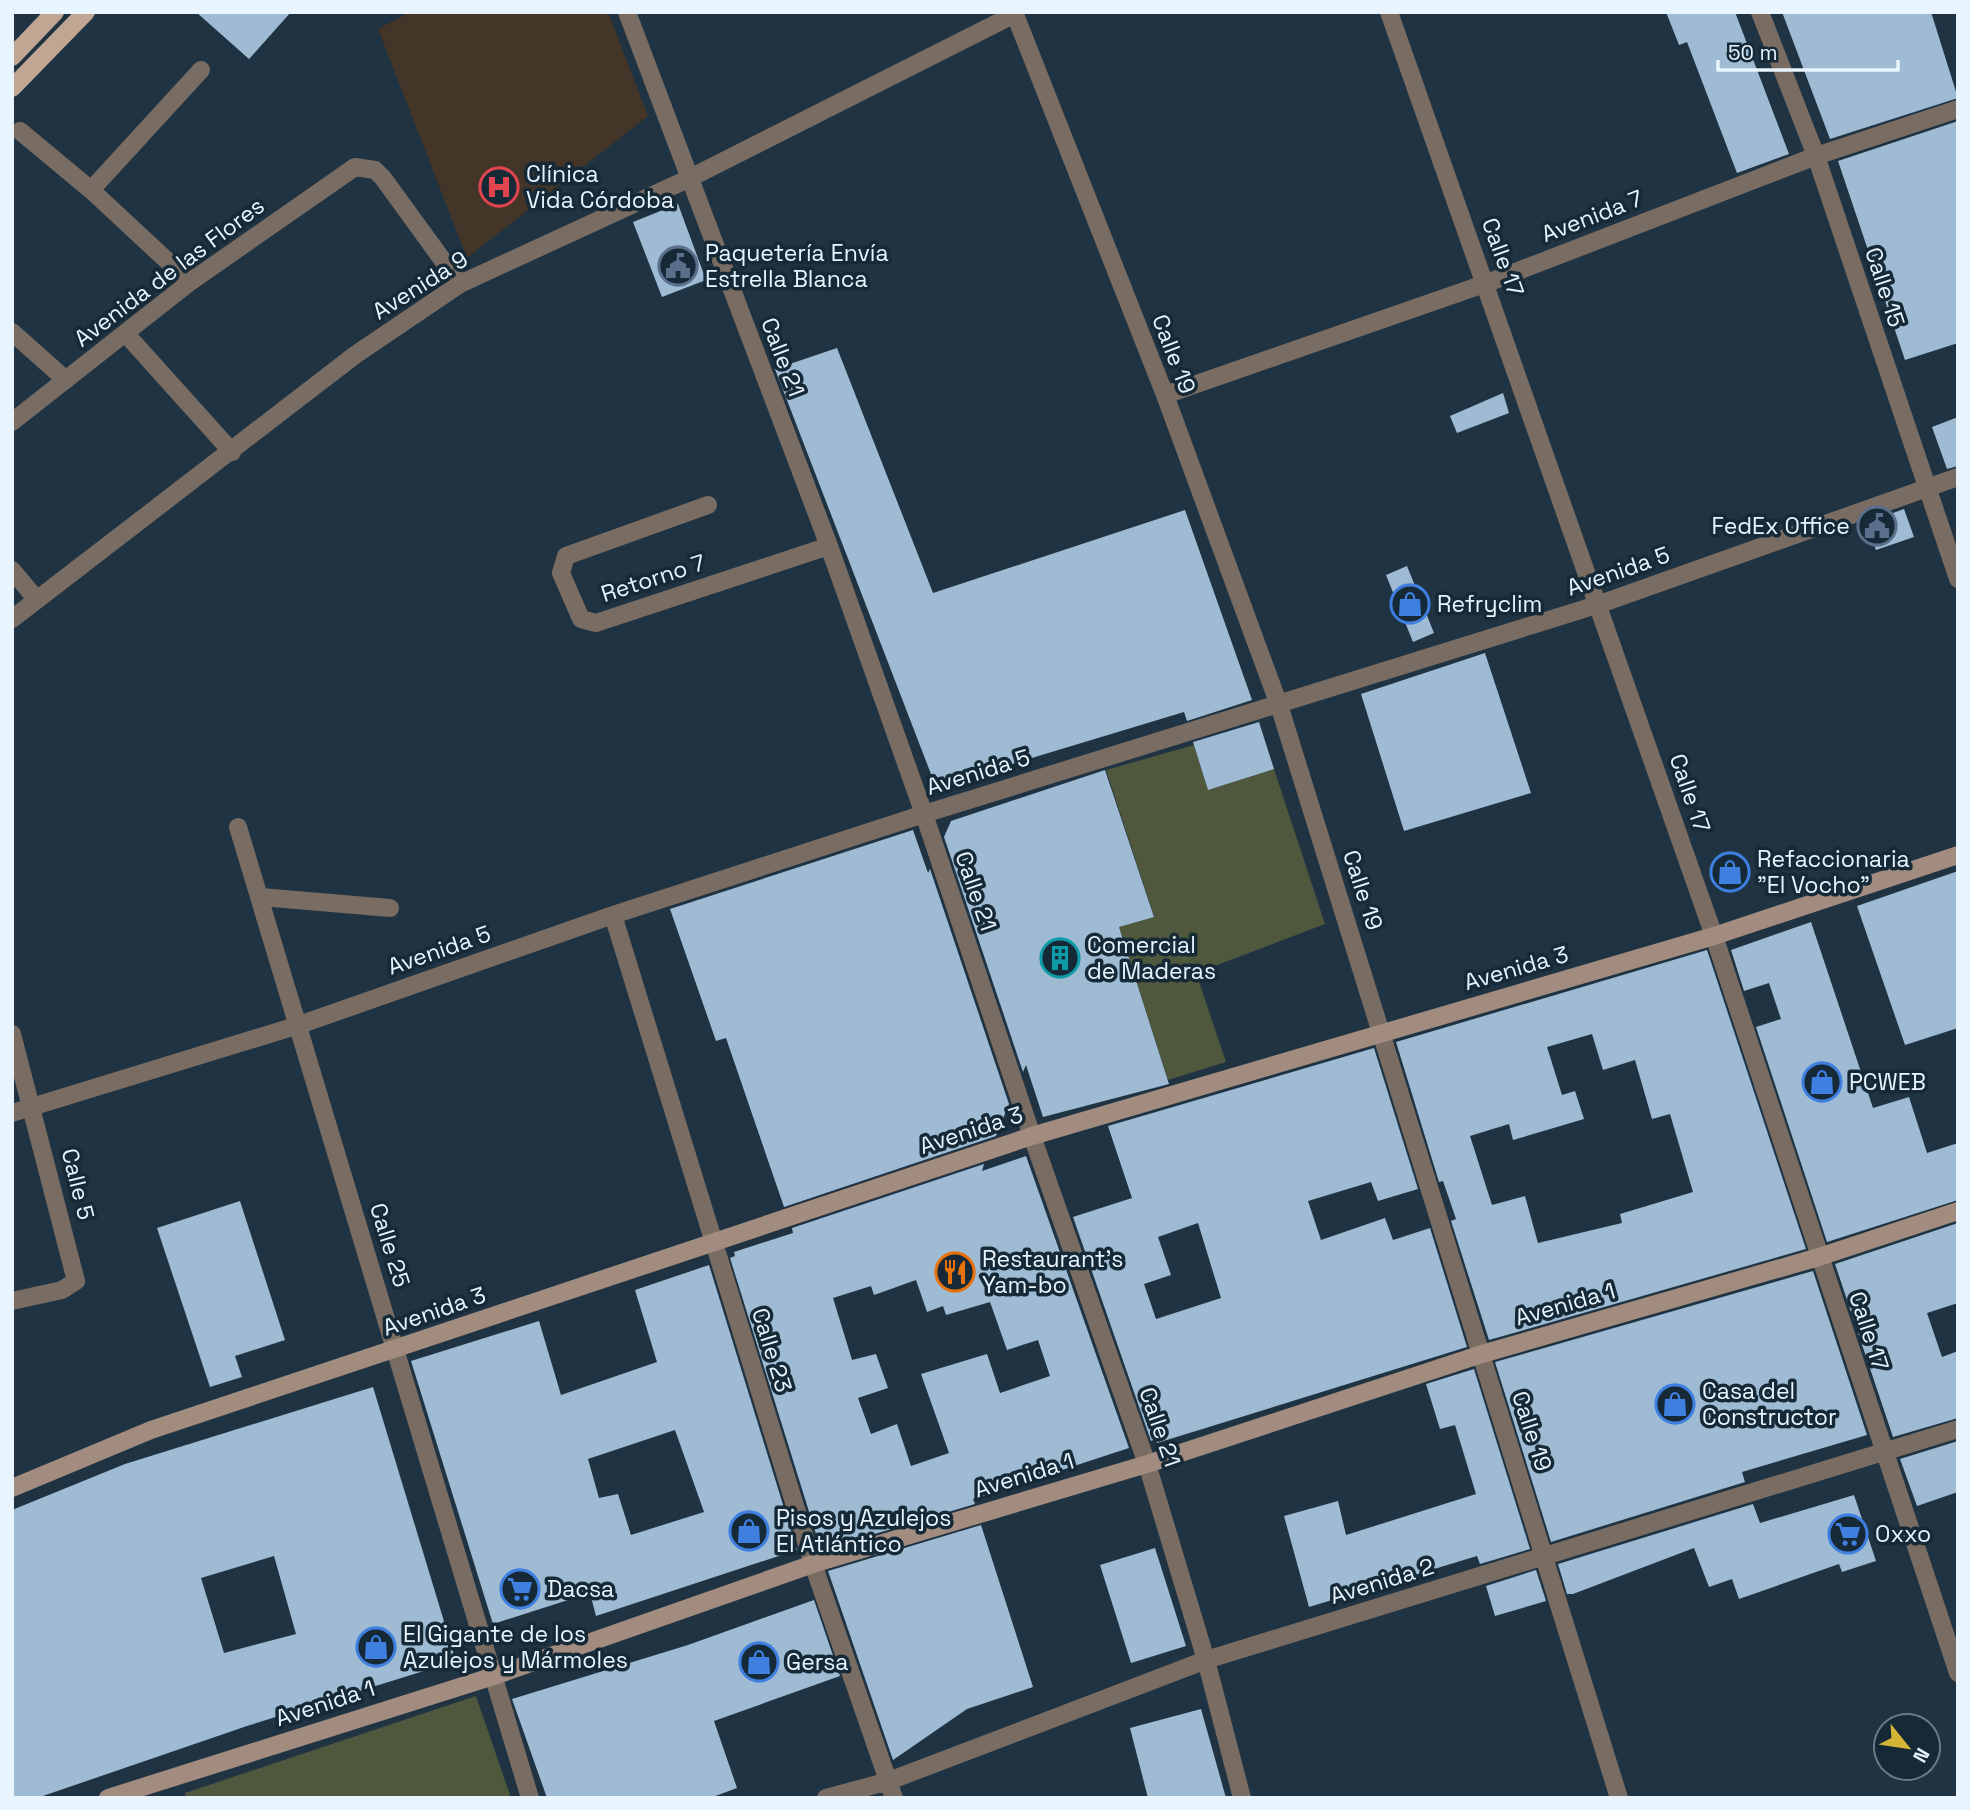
<svg xmlns="http://www.w3.org/2000/svg" width="1970" height="1810" font-family="'Space Grotesk',sans-serif">
  <style>
    .medical { fill: #433527 }
    .green { fill: #4f573c }
    .building { fill: #9ebbd3; fill-rule: evenodd }
    .lines { fill: none; stroke-linecap: round; stroke-linejoin: round }
    .pedestrian { stroke: #796c63; stroke-width: 18 }
    .minor { stroke: #796c63; stroke-width: 18 }
    .secondary { stroke: #a18c7f; stroke-width: 18 }
    .primary { stroke: #c1a694; stroke-width: 18 }
    .labels { text-anchor: middle; stroke-width: 7; stroke-linejoin: round; paint-order: stroke }
    .poi-label { font-size: 23px; fill: #e8f4fe; stroke: #162937; text-anchor: start }
    .street-label { font-size: 23px; fill: #e8f4fe; stroke: #162937 }
  </style>
  <rect width="100%" height="100%" fill="#1f3342"/>
  <path class="medical" d="M410,12H608L648,116L467,258L378,29Z"/>
  <path class="green" d="M1194,745L1208,790L1274,769L1325,924L1196,973L1226,1062L1168,1080L1119,927L1154,916L1106,770Z
    M476,1696L511,1798H186L185,1793Z"/>
  <path class="building" d="M196,12H291L249,59Z
    M1666,12H1735L1789,154L1737,173L1687,42L1679,45Z
    M1782,12H1931L1958,98L1830,139Z
    M1958,121V343L1905,360L1838,161Z
    M678,204L706,280L662,297L633,222Z
    M837,348L933,593L1185,510L1252,700L1187,721L1184,712L936,787L775,369Z
    M1503,393L1509,413L1457,433L1450,416Z
    M1958,417V466L1947,469L1932,427Z
    M1904,509L1914,537L1876,550L1866,523Z
    M1407,566L1434,633L1413,642L1386,575Z
    M1485,653L1531,793L1404,831L1361,694Z
    M1259,722L1274,769L1208,790L1193,742Z
    M1105,770L1154,917L1119,927L1169,1084L1043,1117L1026,1065L1023,1072L944,837L951,821Z
    M913,830L928,873L930,869L1009,1104L996,1136L784,1207L726,1038L716,1041L670,909Z
    M1958,871V1028L1905,1045L1857,906Z
    M1811,922L1873,1108L1909,1097L1927,1153L1958,1143V1200L1827,1242L1756,1027L1781,1019L1769,983L1744,991L1731,950Z
    M1707,950L1806,1249L1489,1340L1451,1221L1456,1219L1443,1181L1439,1182L1396,1042ZM1592,1034L1603,1070L1635,1060L1652,1119L1670,1114L1693,1192L1620,1214L1622,1223L1538,1243L1525,1196L1492,1205L1470,1136L1509,1124L1513,1140L1584,1119L1575,1091L1562,1095L1547,1047Z
    M1374,1048L1418,1189L1378,1201L1371,1182L1308,1201L1321,1240L1385,1218L1393,1240L1430,1228L1467,1347L1157,1443L1156,1439L1151,1441L1073,1217L1132,1198L1108,1126ZM1198,1223L1221,1298L1156,1319L1144,1284L1171,1275L1158,1237Z
    M1026,1156L1129,1448L973,1499L975,1504L821,1550L730,1258L735,1256L734,1252L793,1233L792,1228L984,1164L982,1171ZM916,1280L927,1312L943,1306L946,1315L990,1302L1007,1350L1038,1340L1050,1376L1000,1393L987,1354L921,1374L949,1453L911,1466L897,1424L871,1434L858,1398L888,1388L876,1354L852,1360L833,1298L871,1286L874,1295Z
    M240,1201L285,1340L235,1356L242,1377L210,1387L157,1228Z
    M1958,1223V1303L1927,1313L1942,1357L1958,1351V1418L1893,1437L1835,1264Z
    M709,1265L797,1550L596,1616L590,1593L493,1624L411,1361L539,1321L561,1395L657,1362L635,1290ZM675,1430L704,1512L631,1535L618,1494L599,1498L588,1459Z
    M1813,1271L1867,1435L1742,1472L1745,1482L1551,1542L1495,1362Z
    M1474,1369L1530,1549L1480,1564L1477,1556L1309,1607L1284,1516L1338,1501L1346,1535L1476,1494L1455,1425L1440,1429L1426,1384Z
    M373,1387L456,1661L247,1726L37,1798H12V1510L125,1464ZM274,1556L296,1634L224,1653L201,1578Z
    M1958,1441V1492L1917,1506L1900,1459Z
    M1854,1495L1876,1561L1842,1572L1839,1564L1739,1599L1732,1579L1709,1587L1694,1548L1573,1594H1567L1558,1564L1753,1504L1760,1523Z
    M981,1525L1033,1687L967,1709L893,1760L828,1571Z
    M1155,1548L1186,1646L1131,1663L1100,1565Z
    M1536,1570L1546,1601L1495,1616L1486,1586Z
    M814,1600L840,1676L714,1721L737,1788L710,1798H547L512,1699L688,1645Z
    M1201,1709L1226,1798H1148L1130,1728Z"/>
  <g class="lines">
    <path class="pedestrian" d="M12,1034L76,1281L62,1290L12,1301"/>
    <path class="minor" d="M627,12L829,546L924,814L1032,1136L1147,1464L1206,1660L1242,1798
      M1014,12L1165,395L1279,705L1619,1798
      M1389,12L1714,936L1958,1673
      M1760,12L1816,156L1958,579
      M20,131L91,190L190,282
      M91,190L201,70
      M12,332L66,380
      M126,334L232,452
      M1165,395L1487,283L1816,156L1958,109
      M12,422L190,282L355,167L375,170L383,178L460,284
      M708,505L566,556L561,573L581,619L596,623L829,546
      M12,570L37,600
      M12,619L355,355L460,284L690,178L1015,14
      M238,827L530,1798
      M261,897L390,908
      M613,915L813,1564L894,1798
      M12,1113L299,1025L613,915L924,814L1600,604L1958,477
      M826,1798L889,1781L1206,1660L1958,1429"/>
    <path class="secondary" d="M12,1488L151,1430L1032,1136L1714,936L1958,855
      M108,1798L494,1676L813,1564L1147,1464L1482,1354L1819,1257L1958,1211"/>
    <path class="primary" d="M12,57L55,12
      M12,88L86,12"/>
  </g>
  <defs>
    <g id="hospital-ring" transform="scale(2.0125)"><circle r="9.5" fill="#162937" stroke="#e0444e" stroke-width="1.5"/><path d="M-5-5h3v3.5h4V-5h3V5h-3V1.5h-4V5h-3Z" fill="#e0444e"/></g>
    <g id="civic-ring" transform="scale(2.0125)"><circle r="9.5" fill="#162937" stroke="#5c6f8a" stroke-width="1.5"/><path d="M-.6-6.5H3V-4.5H.6V-3L4-1V1h2V6H-6V1h2V-1L-.6-3ZM-1.2 2.5V6h2.4V2.5Z" fill="#5c6f8a"/></g>
    <g id="shop-ring" transform="scale(2.0125)"><circle r="9.5" fill="#162937" stroke="#3f7fe0" stroke-width="1.5"/><path d="M-5-2.5h2.3a2.7 3.5 0 0 1 5.4 0H5L5.5 6h-11ZM-1.5-2.5h3a1.5 2.3 0 0 0-3 0Z" fill="#3f7fe0"/></g>
    <g id="building-ring" transform="scale(2.0125)"><circle r="9.5" fill="#162937" stroke="#0f9aa8" stroke-width="1.5"/><path d="M-4-6H4V6H1V3H-1V6H-4ZM-2.5-4.3h1.7v1.8h-1.7ZM.8-4.3h1.7v1.8H.8ZM-2.5-1h1.7V.8h-1.7ZM.8-1h1.7V.8H.8Z" fill="#0f9aa8"/></g>
    <g id="restaurant-ring" transform="scale(2.0125)"><circle r="9.5" fill="#162937" stroke="#e8710a" stroke-width="1.5"/><path d="M-5-6h1v4h1v-4h1v4h1v-4h1v5L-1.5 .5V6h-2V.5L-5-1ZM5-6V6H3V1.5H1.5Q1.5-4 5-6Z" fill="#e8710a"/></g>
    <g id="supermarket-ring" transform="scale(2.0125)"><circle r="9.5" fill="#162937" stroke="#3f7fe0" stroke-width="1.5"/><path d="M-6-5.5h2.5l.6 2H6L4.5 2H-2.5L-4.4-4H-6ZM-1.5 3.2a1.3 1.3 0 1 0 .1 0ZM3 3.2a1.3 1.3 0 1 0 .1 0Z" fill="#3f7fe0"/></g>
  </defs>
  <g fill-rule="evenodd">
    <use href="#hospital-ring" x="499" y="187"/>
    <use href="#civic-ring" x="678" y="266"/>
    <use href="#civic-ring" x="1877" y="526"/>
    <use href="#shop-ring" x="1410" y="604"/>
    <use href="#shop-ring" x="1730" y="872"/>
    <use href="#building-ring" x="1060" y="958"/>
    <use href="#shop-ring" x="1822" y="1082"/>
    <use href="#restaurant-ring" x="955" y="1272"/>
    <use href="#shop-ring" x="1675" y="1404"/>
    <use href="#shop-ring" x="749" y="1531"/>
    <use href="#supermarket-ring" x="1848" y="1534"/>
    <use href="#supermarket-ring" x="520" y="1589"/>
    <use href="#shop-ring" x="376" y="1647"/>
    <use href="#shop-ring" x="759" y="1662"/>
  </g>
  <g class="labels">
    <g class="poi-label">
      <text x="526" y="182">Clínica<tspan x="526" dy="26">Vida Córdoba</tspan></text>
      <text x="705" y="261">Paquetería Envía<tspan x="705" dy="26">Estrella Blanca</tspan></text>
      <text x="1850" y="534" text-anchor="end">FedEx Office</text>
      <text x="1437" y="612">Refryclim</text>
      <text x="1757" y="867">Refaccionaria<tspan x="1757" dy="26">"El Vocho"</tspan></text>
      <text x="1087" y="953">Comercial<tspan x="1087" dy="26">de Maderas</tspan></text>
      <text x="1849" y="1090">PCWEB</text>
      <text x="982" y="1267">Restaurant's<tspan x="982" dy="26">Yam-bo</tspan></text>
      <text x="1702" y="1399">Casa del<tspan x="1702" dy="26">Constructor</tspan></text>
      <text x="776" y="1526">Pisos y Azulejos<tspan x="776" dy="26">El Atlántico</tspan></text>
      <text x="1875" y="1542">Oxxo</text>
      <text x="547" y="1597">Dacsa</text>
      <text x="403" y="1642">El Gigante de los<tspan x="403" dy="26">Azulejos y Mármoles</tspan></text>
      <text x="786" y="1670">Gersa</text>
    </g>
    <g class="street-label">
      <text transform="translate(1592 216) rotate(-21)" y="8">Avenida 7</text>
      <text transform="translate(1503 257) rotate(70)" y="8">Calle 17</text>
      <text transform="translate(169 272) rotate(-37)" y="8">Avenida de las Flores</text>
      <text transform="translate(420 285) rotate(-32)" y="8">Avenida 9</text>
      <text transform="translate(1885 287) rotate(72)" y="8">Calle 15</text>
      <text transform="translate(1174 354) rotate(69)" y="8">Calle 19</text>
      <text transform="translate(783 357) rotate(69)" y="8">Calle 21</text>
      <text transform="translate(1618 571) rotate(-19)" y="8">Avenida 5</text>
      <text transform="translate(653 578) rotate(-18)" y="8">Retorno 7</text>
      <text transform="translate(978 772) rotate(-17)" y="8">Avenida 5</text>
      <text transform="translate(1690 793) rotate(71)" y="8">Calle 17</text>
      <text transform="translate(1363 890) rotate(72)" y="8">Calle 19</text>
      <text transform="translate(976 891) rotate(71)" y="8">Calle 21</text>
      <text transform="translate(439 950) rotate(-19)" y="8">Avenida 5</text>
      <text transform="translate(1516 968) rotate(-16)" y="8">Avenida 3</text>
      <text transform="translate(971 1130) rotate(-18)" y="8">Avenida 3</text>
      <text transform="translate(78 1184) rotate(76)" y="8">Calle 5</text>
      <text transform="translate(390 1245) rotate(73)" y="8">Calle 25</text>
      <text transform="translate(1565 1304) rotate(-16)" y="8">Avenida 1</text>
      <text transform="translate(434 1311) rotate(-19)" y="8">Avenida 3</text>
      <text transform="translate(1869 1331) rotate(72)" y="8">Calle 17</text>
      <text transform="translate(772 1350) rotate(73)" y="8">Calle 23</text>
      <text transform="translate(1160 1427) rotate(71)" y="8">Calle 21</text>
      <text transform="translate(1532 1431) rotate(72)" y="8">Calle 19</text>
      <text transform="translate(1024 1475) rotate(-17)" y="8">Avenida 1</text>
      <text transform="translate(1382 1581) rotate(-17)" y="8">Avenida 2</text>
      <text transform="translate(325 1703) rotate(-18)" y="8">Avenida 1</text>
    </g>
  </g>
  <rect width="1970" height="1810" fill="none" stroke="#e8f4fe" stroke-width="28"/>
  <g transform="translate(1907 1747) rotate(120)"><circle r="33" fill="#162937" stroke="#6a7a87" stroke-width="2"/>
  <path d="M0-5L12 26L0 18L-12 26Z" fill="#d4b535"/>
  <text y="-10" font-size="19" font-weight="bold" text-anchor="middle" fill="#e8f4fe">N</text>
  </g>
  <path d="M1718 60v10h180v-10" fill="none" stroke="#e8f4fe" stroke-width="3.5"/>
  <text x="1728" y="60" font-size="21" fill="#e8f4fe" stroke="#162937" stroke-width="5" paint-order="stroke">50 m</text>
</svg>
